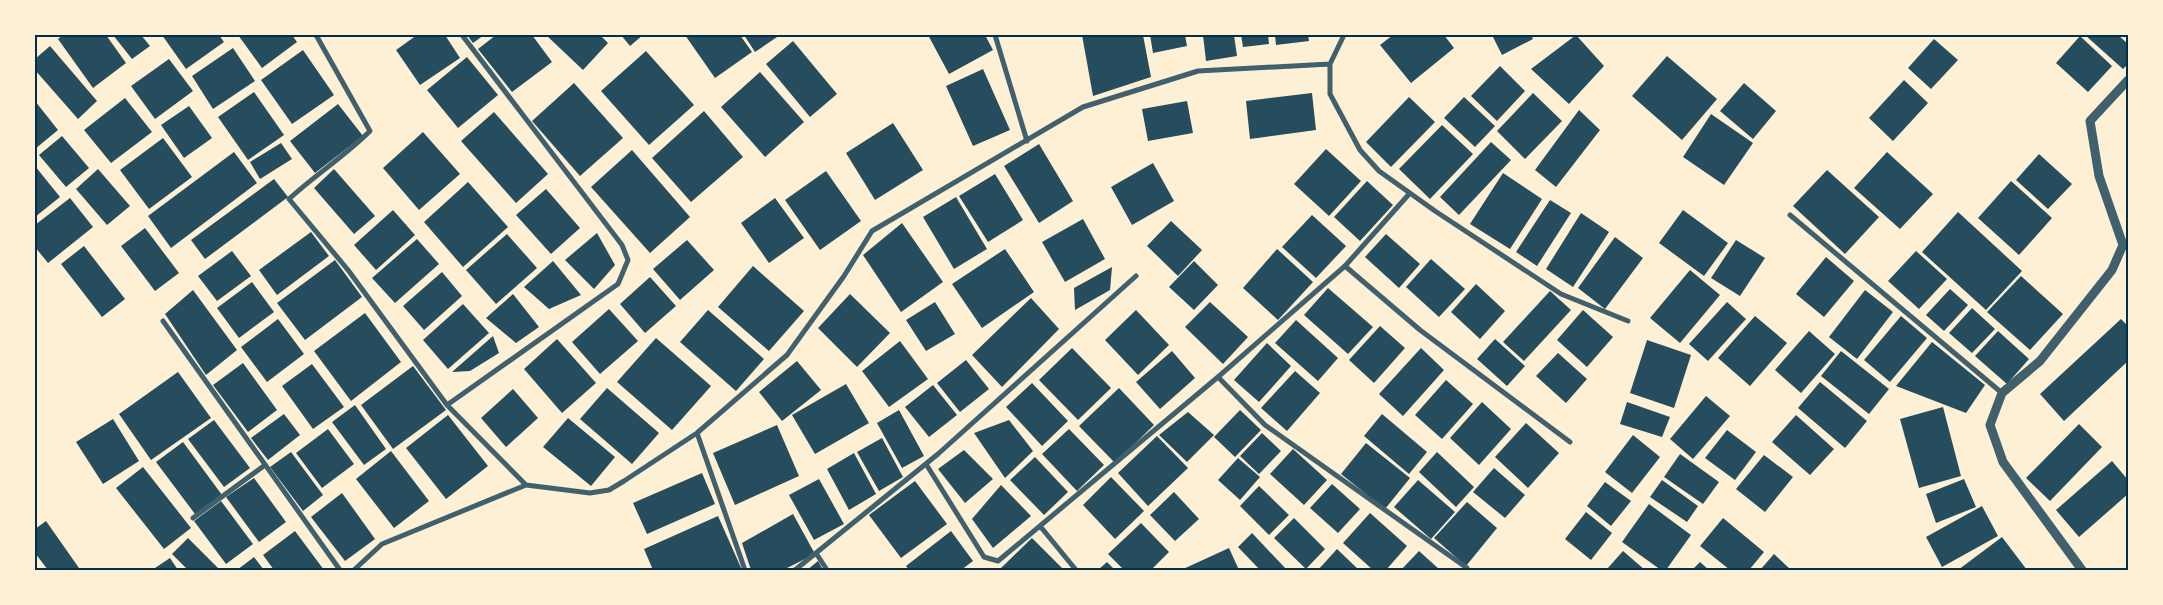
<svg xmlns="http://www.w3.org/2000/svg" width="2163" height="605" font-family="Overpass,sans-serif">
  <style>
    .building { fill: #264d5e }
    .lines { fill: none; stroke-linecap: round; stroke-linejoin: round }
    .minor { stroke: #3f606c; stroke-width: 5 }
    .tertiary { stroke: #3f606c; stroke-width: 9 }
    .neatline { fill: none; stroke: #003049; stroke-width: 2 }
  </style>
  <rect width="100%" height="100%" fill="#fdf0d5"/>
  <path class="building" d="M63,35H106L126,63L93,88L58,39Z
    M113,35H141L150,46L132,59Z
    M162,35H219L224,42L186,69Z
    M238,35H292L297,42L262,68Z
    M417,35H445L460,58L420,85L396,50Z
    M467,35H484L473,43Z
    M496,35H532L552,62L512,92L478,49Z
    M546,35H600L608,43L583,70Z
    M621,35H643L630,46Z
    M685,35H740L752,52L715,78Z
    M744,35H780L755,52Z
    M928,35H985L993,50L949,74Z
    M1082,35H1143L1151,77L1093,96Z
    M1150,35H1185L1187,46L1153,53Z
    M1203,35H1234L1237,56L1206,61Z
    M1241,35H1268L1269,44L1243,47Z
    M1275,35H1308L1309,41L1276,45Z
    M1393,35H1444L1454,48L1411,83L1380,45Z
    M1492,35H1531L1533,39L1502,55Z
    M1576,35L1604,66L1569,104L1531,69Z
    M2085,35H2118L2128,44V64L2123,69Z
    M2080,36L2112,66L2088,92L2056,63Z
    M1934,39L1958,60L1931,89L1908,68Z
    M793,41L837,94L810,117L766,64Z
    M50,46L97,101L78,119L35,70V59Z
    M233,48L255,81L213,109L192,76Z
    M303,50L334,95L292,124L261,80Z
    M646,51L694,105L649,145L601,91Z
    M1667,56L1717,99L1682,140L1632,96Z
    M467,57L498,95L458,128L427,90Z
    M169,59L193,91L155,119L131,86Z
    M1500,66L1525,91L1497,121L1471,96Z
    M983,69L1010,130L973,146L946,86Z
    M760,72L804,122L765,157L721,107Z
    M1904,80L1928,103L1893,141L1869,118Z
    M574,83L623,138L580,176L532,121Z
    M1744,83L1776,111L1753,139L1720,111Z
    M254,92L284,135L248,160L218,117Z
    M1312,93L1316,130L1250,139L1246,101Z
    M1533,93L1562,121L1525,159L1497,131Z
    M1409,97L1435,122L1391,167L1366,142Z
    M1464,97L1495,126L1475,147L1444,118Z
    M125,98L152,132L111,163L84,130Z
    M35,101L58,130L35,149Z
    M1187,101L1193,133L1148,141L1142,109Z
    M338,104L363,136L315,173L290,141Z
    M189,106L212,138L184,158L161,125Z
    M1579,110L1600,130L1556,187L1535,170Z
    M704,111L743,157L691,202L652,158Z
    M494,112L548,174L516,203L461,141Z
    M1711,114L1753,143L1724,185L1683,157Z
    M893,123L923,170L875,200L846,153Z
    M1442,125L1473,154L1430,199L1399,169Z
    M423,132L460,174L419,210L383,168Z
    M62,136L89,168L66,187L39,155Z
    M163,138L192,177L149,209L120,170Z
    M1491,142L1511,160L1459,215L1440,197Z
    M281,143L292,159L260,179L250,162Z
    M1039,144L1073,201L1039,223L1004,166Z
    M1326,149L1361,181L1329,216L1294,184Z
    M632,150L690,217L650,253L591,187Z
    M234,152L257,183L171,248L148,216Z
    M1887,152L1933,194L1900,229L1854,188Z
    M2039,154L2072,184L2048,209L2016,180Z
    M1153,163L1174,201L1132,225L1111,187Z
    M35,166L60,197L35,217Z
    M98,169L130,206L107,225L76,189Z
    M334,169L375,216L354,234L314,188Z
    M1827,170L1879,217L1845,254L1793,206Z
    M826,171L861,221L820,250L785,200Z
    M1503,173L1542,199L1510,249L1470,224Z
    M995,174L1023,220L988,242L959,196Z
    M274,179L288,197L205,259L191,240Z
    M1367,181L1393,205L1360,241L1334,217Z
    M2011,181L2052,218L2019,255L1978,218Z
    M468,182L508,227L463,267L424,222Z
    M546,189L580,228L551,254L516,215Z
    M956,197L987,249L954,269L923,217Z
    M70,198L93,227L48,263L35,247V225Z
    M775,198L804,238L769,263L741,223Z
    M1550,200L1571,213L1537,266L1516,252Z
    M393,210L415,235L376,270L354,245Z
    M1683,210L1728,243L1704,276L1659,243Z
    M1958,212L2022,271L1986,310L1922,252Z
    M1581,213L1609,232L1573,287L1546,269Z
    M1312,215L1346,246L1316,278L1282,247Z
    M1083,219L1105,259L1065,282L1042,242Z
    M1171,221L1202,250L1178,276L1147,246Z
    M902,223L943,282L901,312L863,255Z
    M145,228L179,273L155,291L121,246Z
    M311,232L329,256L277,295L259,270Z
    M597,233L615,265L594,289L565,260Z
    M507,234L537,268L496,304L466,270Z
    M1386,234L1420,264L1399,288L1365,257Z
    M1615,237L1643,258L1605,309L1578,288Z
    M417,239L439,264L395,303L372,278Z
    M687,240L714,270L680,300L653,269Z
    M1736,240L1765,258L1740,296L1711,278Z
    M84,246L125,299L102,317L61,264Z
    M1005,249L1034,292L982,328L952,284Z
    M1277,249L1313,282L1278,320L1243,288Z
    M232,251L251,276L217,301L198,276Z
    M1916,251L1947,279L1919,309L1888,281Z
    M1826,257L1854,281L1824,317L1796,294Z
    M1431,259L1465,289L1439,317L1406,287Z
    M335,260L362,297L305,340L277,303Z
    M553,261L581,295L549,309L524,287Z
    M1194,261L1218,285L1194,310L1169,287Z
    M753,266L804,311L769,351L718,307Z
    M1112,267L1110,290L1075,310L1074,288Z
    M1690,270L1720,295L1680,343L1650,318Z
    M442,272L462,296L424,330L403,306Z
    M2021,276L2063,314L2030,350L1987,312Z
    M650,277L676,306L645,333L620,304Z
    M252,282L274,312L239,338L217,308Z
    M1476,284L1505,311L1480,339L1451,312Z
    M1328,288L1373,327L1348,354L1304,315Z
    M1950,289L1968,305L1944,331L1926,315Z
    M193,290L237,350L206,375L165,314Z
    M1865,290L1893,312L1857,359L1829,337Z
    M1550,291L1571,310L1524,361L1503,342Z
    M513,294L539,327L516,343L486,318Z
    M850,294L890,333L857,367L818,328Z
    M1031,298L1059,329L1002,387L972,355Z
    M935,302L955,334L926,351L906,320Z
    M1210,302L1248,337L1223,364L1185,327Z
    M1727,302L1746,319L1708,361L1689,344Z
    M463,304L489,333L448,369L423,340Z
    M1972,308L1995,329L1972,353L1949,333Z
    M609,309L638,341L600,374L572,342Z
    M708,310L764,359L736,391L680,342Z
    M1136,310L1169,345L1138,375L1105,340Z
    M1583,310L1613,337L1587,367L1557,340Z
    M365,313L401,362L351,401L314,351Z
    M1755,316L1787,343L1750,386L1718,358Z
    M1901,316L1927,338L1890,382L1864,360Z
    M278,319L304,354L267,382L241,347Z
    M2121,319L2128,326V361L2064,421L2040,394Z
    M1296,320L1338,358L1318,381L1275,343Z
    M1380,326L1405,348L1374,383L1349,360Z
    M1809,331L1835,354L1801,393L1775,370Z
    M1998,331L2029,359L2007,384L1975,356Z
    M493,336L499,353L470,371L452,372Z
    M656,338L711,386L672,430L617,382Z
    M557,339L596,383L562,413L524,369Z
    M1495,339L1525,366L1507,386L1477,359Z
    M1647,340L1691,355L1674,408L1630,393Z
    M900,341L928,379L889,407L862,371Z
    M1932,342L1985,385L1966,413L1896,386Z
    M1267,343L1291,366L1259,402L1234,380Z
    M1072,348L1111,388L1078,420L1039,380Z
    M1421,348L1444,370L1403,416L1379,394Z
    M1172,351L1195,378L1160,409L1136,382Z
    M1841,351L1889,389L1869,414L1821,376Z
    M1558,353L1587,379L1566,403L1536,376Z
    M966,360L989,389L960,412L937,383Z
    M797,361L821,390L782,421L759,392Z
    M243,363L277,410L248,432L213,385Z
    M312,364L344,407L313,429L282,386Z
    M413,366L446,410L393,449L361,405Z
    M1295,371L1320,393L1287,431L1261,408Z
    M178,372L211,418L151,460L119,414Z
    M1446,380L1473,404L1442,439L1415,415Z
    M1820,382L1867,421L1845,448L1798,408Z
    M1032,383L1068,421L1042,446L1006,407Z
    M846,384L869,423L815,454L792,415Z
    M933,385L957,415L929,437L905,407Z
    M607,388L659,433L632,464L580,419Z
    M1119,388L1154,425L1115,463L1079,426Z
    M513,389L538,418L506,447L481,418Z
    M1706,396L1730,416L1693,459L1670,439Z
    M1482,402L1511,429L1479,465L1450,438Z
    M1627,402L1670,417L1662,437L1620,424Z
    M355,405L386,449L364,465L332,422Z
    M1943,407L1961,476L1919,488L1900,419Z
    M899,410L924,456L902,468L877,423Z
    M1240,410L1261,430L1235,457L1214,437Z
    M1188,412L1214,435L1187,462L1159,435Z
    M284,414L300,435L268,460L251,438Z
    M1382,414L1427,452L1409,474L1364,436Z
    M448,415L488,466L446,499L406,448Z
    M1796,415L1834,449L1810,475L1772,442Z
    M568,418L615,457L591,486L543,447Z
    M113,419L139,461L103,484L76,442Z
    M214,420L250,468L224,487L188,439Z
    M1009,420L1033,451L1005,478L974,433Z
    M1526,423L1559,453L1528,488L1495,457Z
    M2079,424L2102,447L2050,501L2026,478Z
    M777,425L799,476L735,505L713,453Z
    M328,429L354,464L322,488L296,453Z
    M1069,429L1104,465L1077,491L1042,454Z
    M1727,430L1756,452L1735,480L1705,458Z
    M1262,433L1281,451L1259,474L1240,456Z
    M1633,435L1660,457L1632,493L1605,472Z
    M1157,436L1188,468L1148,506L1118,473Z
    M882,438L903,477L879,491L857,452Z
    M183,442L222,495L195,514L156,462Z
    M1366,443L1410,478L1385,509L1341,474Z
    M1293,449L1327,480L1304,505L1270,474Z
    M964,450L993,479L965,503L938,469Z
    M391,451L429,501L394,528L356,479Z
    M291,452L323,495L303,511L270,467Z
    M1437,452L1474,487L1456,507L1419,472Z
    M854,453L876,494L849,510L827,469Z
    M1680,454L1719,482L1703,504L1664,477Z
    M1764,455L1793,477L1765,512L1736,489Z
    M1035,457L1068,492L1044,515L1010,480Z
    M1238,458L1260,477L1240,500L1218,480Z
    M2112,461L2128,480V494L2079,537L2056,510Z
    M143,467L191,528L164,549L116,488Z
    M1494,468L1525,495L1505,518L1473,492Z
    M702,473L715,504L647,534L633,503Z
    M1111,477L1144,511L1115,539L1083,505Z
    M254,478L286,522L259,542L226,497Z
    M819,479L844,524L814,540L789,495Z
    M1964,479L1976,507L1936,523L1926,494Z
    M1418,480L1455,512L1431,539L1394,507Z
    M1662,480L1698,506L1687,522L1650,497Z
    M915,481L947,524L901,558L869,515Z
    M1605,482L1631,501L1611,526L1587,506Z
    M1332,484L1360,509L1338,533L1310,508Z
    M1001,485L1031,516L993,548L972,519Z
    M1259,486L1289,515L1269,535L1240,506Z
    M1174,492L1199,519L1175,541L1150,515Z
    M342,493L375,539L345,561L311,517Z
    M221,501L253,544L226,564L194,521Z
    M1467,502L1497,528L1466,566L1434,538Z
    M1649,504L1691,535L1666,570H1661L1622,542Z
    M1982,506L1998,536L1942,567L1926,537Z
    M1586,512L1612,533L1591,560L1565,539Z
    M1370,513L1407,546L1386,570H1373L1343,543Z
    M793,514L815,554L783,570H751L742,543Z
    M718,516L742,570H653L644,549Z
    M1294,518L1325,549L1306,569L1274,538Z
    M1723,518L1764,552L1749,570H1730L1700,546Z
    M46,521L79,568L77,570H48L35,553V529Z
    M1141,523L1169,552L1151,570H1124L1108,554Z
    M295,531L324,570H274L263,555Z
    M951,531L973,561L961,570H909L906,566Z
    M1252,533L1287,570H1260L1238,547Z
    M2002,537L2027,570H1958Z
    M188,538L220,570H188L172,554Z
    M1032,538L1064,570H999Z
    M1229,548L1239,570H1181Z
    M1337,549L1359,570H1318Z
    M1419,551L1440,570H1401Z
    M1623,551L1645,570L1607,569Z
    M1774,554L1791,570H1760Z
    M254,557L264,570H237Z
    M170,558L178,570H152Z
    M818,561L823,570H807Z
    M1107,562L1115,570H1098Z
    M1700,562L1709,570H1692Z"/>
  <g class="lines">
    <path class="minor" d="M316,35L370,131C345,156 315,175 289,199L348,270L447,405L526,485
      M995,35L1027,141
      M1344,35L1330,64V94L1360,150L1379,171L1435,211L1561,294L1628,321
      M35,36L36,35
      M1790,215L2002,393
      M1345,266L1420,330L1570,442
      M163,321L340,570
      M1218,377L1265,425L1467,568
      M447,405L618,284L628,260L622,245L462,35
      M697,433L745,570
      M926,464L984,557L998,561L1218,377L1345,266L1410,193
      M193,518L265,465
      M1040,526L1076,570
      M816,553L827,570
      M354,570L382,544L526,485L590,493L609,490L624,481L697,433L787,355L844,276L872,231L1083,107L1198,71L1330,64
      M795,570L938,454L1136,276"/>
    <path class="tertiary" d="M2082,570L2003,462L1990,425L2002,393L2040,361L2112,270L2123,245L2099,176L2090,121L2128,80"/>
  </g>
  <rect width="2163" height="605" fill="none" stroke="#fdf0d5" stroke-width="72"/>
  <rect x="36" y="36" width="2091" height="533" class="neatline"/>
</svg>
